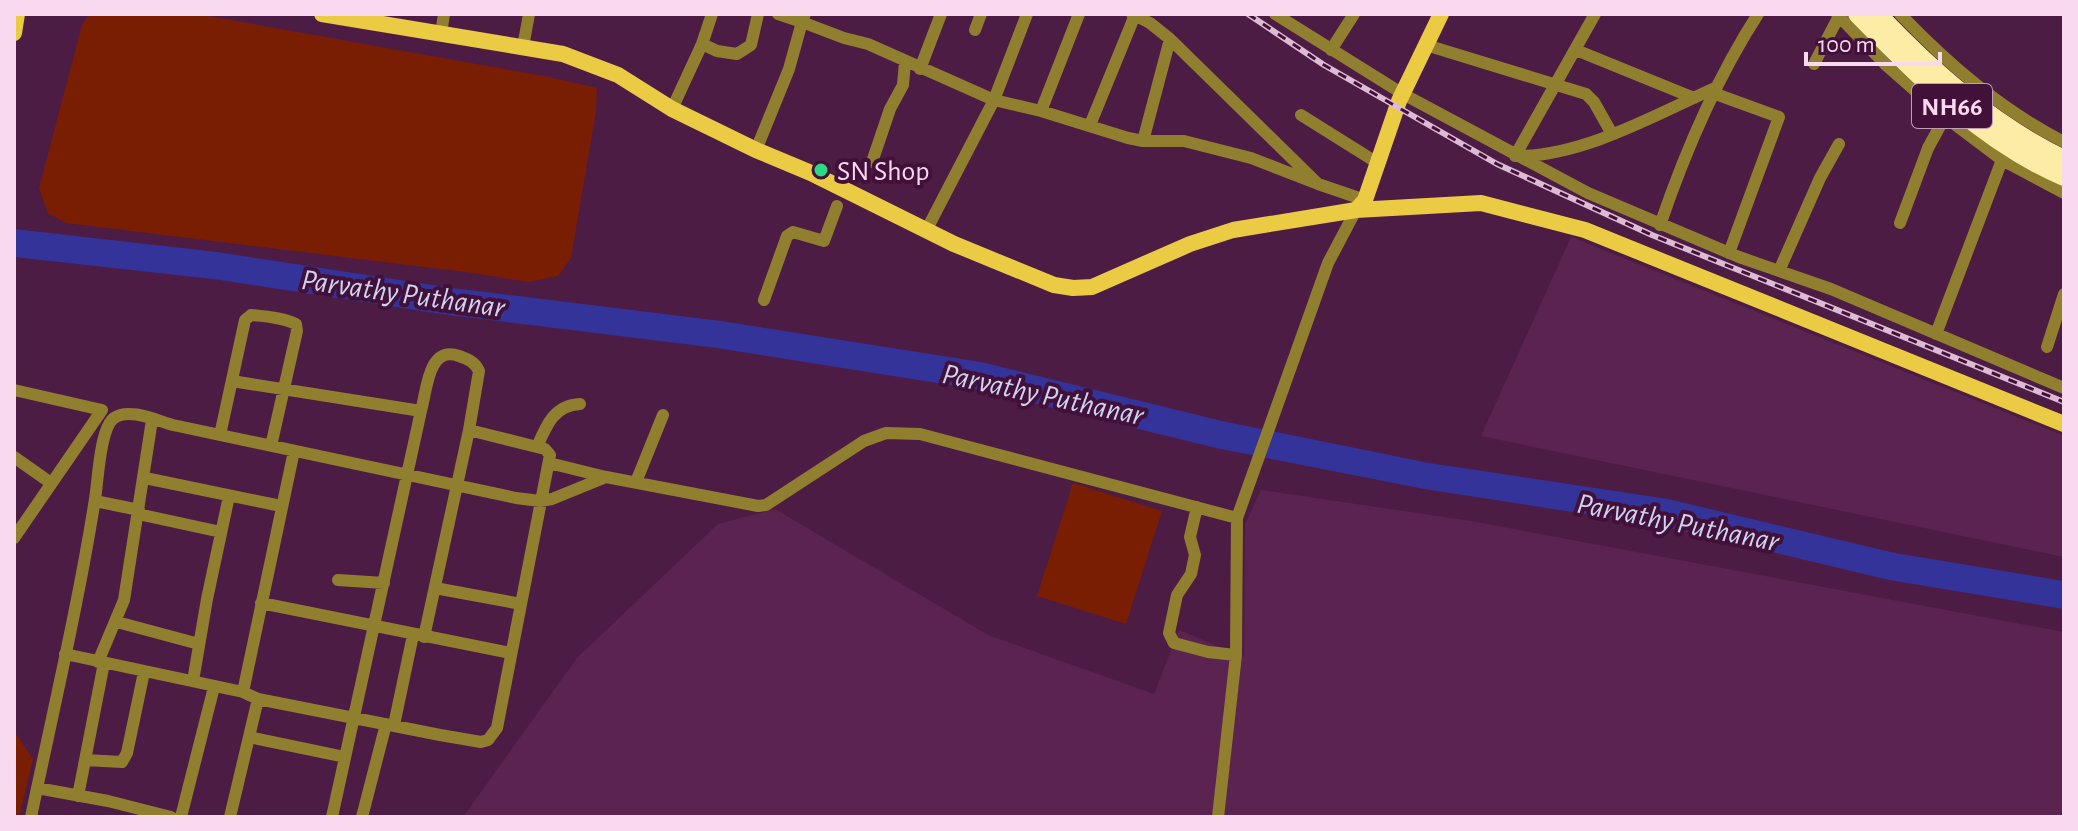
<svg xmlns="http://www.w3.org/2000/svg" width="2078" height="831" font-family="'Alegreya Sans',sans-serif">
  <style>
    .built { fill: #5b2450 }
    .green { fill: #791e03 }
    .water { fill: #33339a }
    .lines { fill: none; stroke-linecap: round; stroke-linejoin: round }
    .minor { stroke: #917f30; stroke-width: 12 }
    .major { stroke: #ebcb44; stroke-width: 16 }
    .highway { stroke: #fdeca6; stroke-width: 18 }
    .rail-casing { stroke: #debbd5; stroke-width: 6 }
    .rail { stroke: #421139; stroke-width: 3; stroke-dasharray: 9; stroke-linecap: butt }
    .poi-dot { fill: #2bd884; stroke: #421139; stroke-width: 3 }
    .labels { text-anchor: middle; stroke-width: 8; stroke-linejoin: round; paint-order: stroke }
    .shield { fill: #421139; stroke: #c29db9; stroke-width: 2 }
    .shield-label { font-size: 26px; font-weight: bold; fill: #f9d9f0 }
    .poi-label { font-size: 28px; fill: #f9d9f0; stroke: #421139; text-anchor: start }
    .water-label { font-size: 30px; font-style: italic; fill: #ced4f0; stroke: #421139 }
  </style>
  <rect width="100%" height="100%" fill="#4d1c44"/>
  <path class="built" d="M1571,237L2064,436V557L1481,436Z
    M1261,490L1471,521L2064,632V817H463L577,658L718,524L775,509L988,635L1154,694L1179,630L1244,657L1245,525Z"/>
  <path class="green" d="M90,14H197L549,77L597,88L596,111L571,258L558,276L528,282L473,273L66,223L48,213L39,188L82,25Z
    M1073,483L1162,511L1126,624L1037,596Z
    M14,731L33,759L19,817H14Z"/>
  <path class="water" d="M14,229L217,252L452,288L721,321L981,362L1222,421L1429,463L1668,499L1895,553L2064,581V609L1889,580L1662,526L1424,489L1216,448L975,389L717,348L448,315L213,279L14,257Z"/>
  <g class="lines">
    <path class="minor" d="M778,14L802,22L805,14
      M1132,14L1150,23L1170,39L1318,184L1365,200
      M1275,14L1403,94L1588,193L1739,257L1831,289L2064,388
      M1595,14L1515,156C1582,157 1655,115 1715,88
      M1837,14L1886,65L1945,117L2002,160L2064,193
      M1900,14C1949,65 2000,109 2064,142
      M975,30L981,14
      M441,34L444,14
      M702,44L717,51L737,54L751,45L758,14
      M1426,45L1586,94L1594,102L1612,134
      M523,47L529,14
      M1331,50L1354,14
      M1576,50L1694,98
      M1814,64L1839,16
      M920,69L941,14
      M1713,93L1779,117L1729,253
      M672,109L702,44L712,14
      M1041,111L1079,14
      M1301,115L1376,162
      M1090,125L1135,15
      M1143,141L1170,39
      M756,150L789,69L802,22L844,38L868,44L994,100L1041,111L1128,138L1143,141H1184L1251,158L1318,184
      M872,162L890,109L903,85L905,62
      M1900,223L1928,148L1945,117
      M1660,225C1685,152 1716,79 1758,14
      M927,229L994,100L1027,14
      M1779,271L1820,178L1839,144
      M764,300L787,236L793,232L824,241L837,206
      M1936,334L2002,160
      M2047,347L2064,294
      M232,381L421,411
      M14,390L102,410L14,538
      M220,435L245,320L251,315C265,316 284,318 296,324L297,331L271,446
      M537,447C546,426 554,405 580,404
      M14,457L51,483
      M549,463L606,477
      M145,478L281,506
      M636,482L663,415
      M95,501L139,510
      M1197,507L1190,537L1195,555L1191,574L1177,595L1169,633L1174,643L1208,652L1236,655
      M138,514L221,532
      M338,580L384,583
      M435,588L521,604
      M261,603L511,653
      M117,622L199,644
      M65,654L243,692L258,699L440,735L481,742L488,740L497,728L550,455L545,449L469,430
      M98,662L124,600L152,420
      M193,681L207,599L229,496
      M243,692L294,451
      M394,725L413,635
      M249,737L345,757
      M85,760L122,762L127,753L144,672
      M37,788L108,801L171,817
      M78,796L104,663
      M31,817C53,711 78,606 95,499C98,481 100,428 114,418C129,407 158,421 173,425L516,498L540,501L552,499L606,477L758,506L766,505L864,441L886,433L920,434L1237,518
      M181,817L214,687
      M230,817L258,699
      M332,817L421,411C427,390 428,345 459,356C468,359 475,362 479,371L469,430L424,637
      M362,817L386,724
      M1218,817L1236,655L1237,518L1328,263L1356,210"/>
    <path class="major" d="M322,14L563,54L618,75L672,109L756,150L811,173L954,244L1054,285L1073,288L1092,287L1190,244L1233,230L1356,210L1481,203L1585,230L2064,424
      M14,33L17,14
      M1356,210L1365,200L1399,101L1441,14"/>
    <path class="highway" d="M1857,14C1919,77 1982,142 2064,177
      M1878,14C1932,71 1993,125 2064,159"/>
    <g class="rail-casing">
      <path id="rail" d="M1248,14L1324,65L1497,164L1652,235L2064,402"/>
    </g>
    <use href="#rail" class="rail"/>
  </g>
  <circle class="poi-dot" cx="821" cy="170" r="8"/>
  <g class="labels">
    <rect class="shield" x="1912" y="84" width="80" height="44" rx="6"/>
    <g class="shield-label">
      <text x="1952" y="115">NH66</text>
    </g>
    <g class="poi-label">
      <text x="837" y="180">SN Shop</text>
    </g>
    <g class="water-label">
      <text transform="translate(403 293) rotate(8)" y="10">Parvathy Puthanar</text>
      <text transform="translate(1043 394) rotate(12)" y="10">Parvathy Puthanar</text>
      <text transform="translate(1678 522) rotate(11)" y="10">Parvathy Puthanar</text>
    </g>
  </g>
  <rect width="2078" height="831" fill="none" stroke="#f9d9f0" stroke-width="32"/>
  <path d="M1806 52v12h134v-12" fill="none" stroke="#f9d9f0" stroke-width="4"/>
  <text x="1818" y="52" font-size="24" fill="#f9d9f0" stroke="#421139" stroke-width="6" paint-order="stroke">100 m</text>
</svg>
